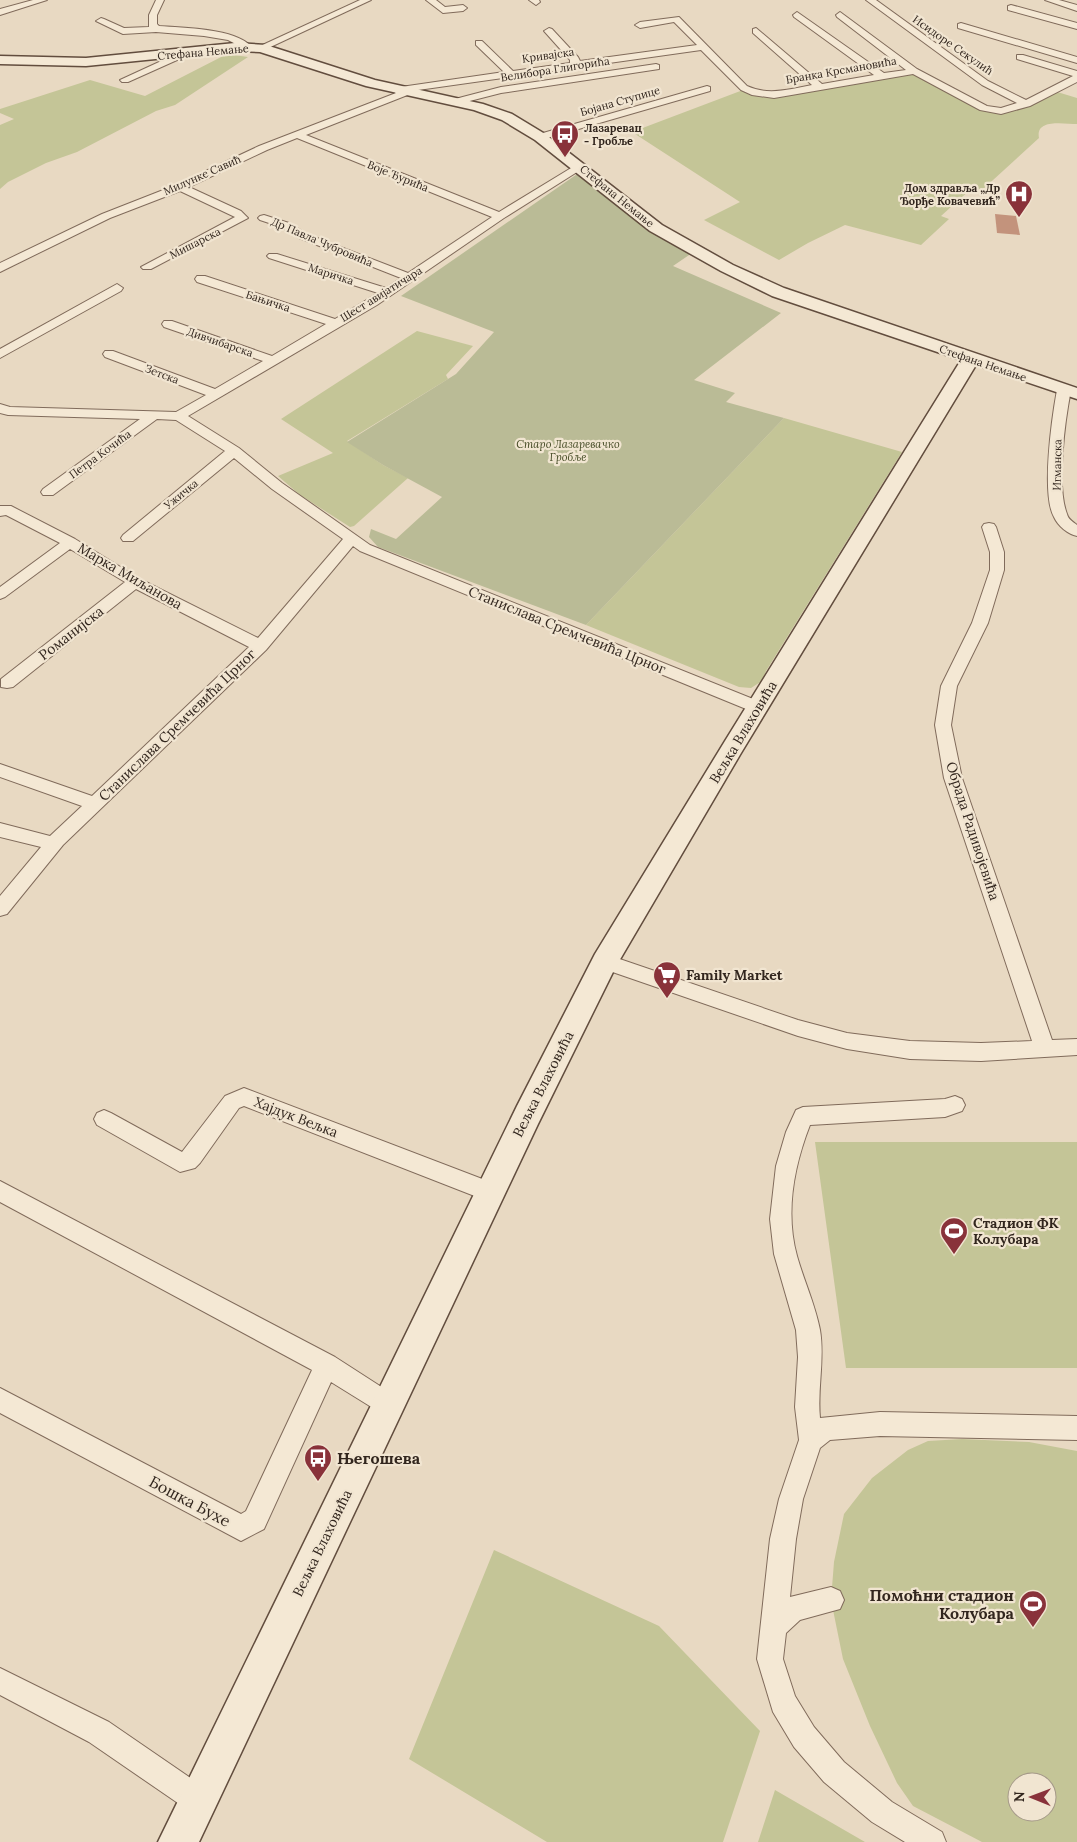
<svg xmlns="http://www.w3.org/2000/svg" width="1077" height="1842" font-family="Lora,serif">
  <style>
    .green { fill: #c4c597; fill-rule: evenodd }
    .cemetery { fill: #babb96 }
    .building { fill: #c3937c }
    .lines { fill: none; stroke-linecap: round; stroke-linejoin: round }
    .street-casing { stroke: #806b5b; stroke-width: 2 }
    .secondary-casing { stroke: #624d3e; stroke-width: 3 }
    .street { fill: #f4e8d4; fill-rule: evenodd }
    .secondary { fill: #f4e8d4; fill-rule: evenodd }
    .labels { text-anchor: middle; stroke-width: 4.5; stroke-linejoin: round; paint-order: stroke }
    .far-street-label { font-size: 11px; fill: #32261e; stroke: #f1e5d1 }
    .far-poi-label { font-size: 11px; font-weight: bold; fill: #32261e; stroke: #f1e5d1; text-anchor: start }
    .far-park-label { font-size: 11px; font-style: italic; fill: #464c26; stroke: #f1e5d1 }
    .street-label { font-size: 14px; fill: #32261e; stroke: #f1e5d1 }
    .poi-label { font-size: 14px; font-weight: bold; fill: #32261e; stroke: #f1e5d1; text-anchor: start }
    .near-poi-label { font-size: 16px; font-weight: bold; fill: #32261e; stroke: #f1e5d1; text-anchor: start }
    .near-street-label { font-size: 16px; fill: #32261e; stroke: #f1e5d1 }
  </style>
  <rect width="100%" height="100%" fill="#e8d9c2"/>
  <path class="green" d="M227,54L248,57L175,105L156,111L77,152L46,163L8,182L0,189V125L14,119L0,113V109L90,80L145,96Z
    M913,73L984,110L996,113L1054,91L1077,98V124C1065,124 1035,118 1039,138L981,191L972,188L941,216L949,219L921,245L845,225L808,243L779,260L704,220L740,202L632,132L743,90L752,94L773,97Z
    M417,331L473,346L446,375L448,379L347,441L383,465L408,478L354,526L350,527L300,495L278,476L333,453L281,419Z
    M784,418L902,452L766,671L762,681L751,688L739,687L586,625Z
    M815,1142H1077V1368H846Z
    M962,1439L1029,1442L1077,1451V1842H982L913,1806L897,1783L870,1726L843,1659L831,1600L834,1562L844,1514L872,1478L908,1450L928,1441ZM1017,1782H1047V1812H1017Z
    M494,1550L659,1626L760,1731L723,1842H547L409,1759Z
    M775,1790L865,1842H758Z"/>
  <path class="cemetery" d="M583,170L692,253L673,266L781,313L694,380L735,393L726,402L784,418L586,625L378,547L369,537L371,529L396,539L442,497L383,465L347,442L456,374L494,332L401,296Z"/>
  <path class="building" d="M995,214L1016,216L1020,235L997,233Z"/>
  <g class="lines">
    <g class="street-casing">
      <path id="street" d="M33,0H47L0,15V9Z
        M156,0H164L157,15V24L159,26C183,28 235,28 252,47L247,50L228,40L204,36L156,32L123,34L96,21L101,18L104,19L124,28L149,27V15Z
        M360,0H371L264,50L261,51L256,48Z
        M426,0H436L445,7L463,5L467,8L463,11L443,13Z
        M529,0H539L540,2L536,5Z
        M866,0H876L988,81L1026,100L1073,76L1017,59V55H1023L1077,71V82L1030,106L1001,114L980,110L913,74L774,98L752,95L741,90L701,50L411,91L410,94L306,135L499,212L576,165H584L585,167L504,218L377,305L188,416L239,448L282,483L370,545L763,703L765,707L763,711L757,713L751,711L360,551L353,546L266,650L63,845L7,914L0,916V896L41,847L0,837V823L50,836L82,806L0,777V764L92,796L249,647L136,589L13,687L7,688L1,687V679L125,582L70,549L5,597L0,599V587L60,543L6,515L0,516V506H11L75,539L140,579L258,638L343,539L272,489L234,458L133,541H123L121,538L123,535L225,451L176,420L157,419L53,495H43L41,492L43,489L140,419L8,415L0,413V404L10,407L176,412L206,395L105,357L103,354L105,351H113L215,389L263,361L164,327L162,324L164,321H172L272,356L326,324L197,282L195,279L197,276H205L335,319L378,293L269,258L267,256L269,254H277L386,288L401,278L299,238L281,227L260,220L258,218L260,216L264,215L289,223L307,234L408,273L492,217L297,138L267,150L189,187L241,211L248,218L151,269H143L141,267L235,217L180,191L110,218L4,270L0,272V263L102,214L176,185L259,146L396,93L392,90L394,88L504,72L476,45V41H482L513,71L570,63V60L544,31L549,28L552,29L578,57L580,61L697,45L674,22L640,28L635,25L640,22L679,17L747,86C768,96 791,89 812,85L753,33V29L756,28L822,84L874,75L794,17L793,15L797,12L884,73L906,70L837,17L836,15L840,12L917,69L987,106L1001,108L1017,103L982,85Z
        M1045,0H1059L1077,5V11Z
        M1011,5L1077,23V29L1008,10V6Z
        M961,23L1077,57V63L958,28V24Z
        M183,51L188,54L186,56L128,82H122L120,80Z
        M656,64L659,65V69L501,93L458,104L453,101L455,99L501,87Z
        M707,86L710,87V91L544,139L540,140L535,137L536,135Z
        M117,284L123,288L121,291L0,358V349Z
        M1064,386L1071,390C1065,420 1056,486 1067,514C1068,519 1073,522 1077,525V536C1068,534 1058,526 1054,517C1041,494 1052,417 1057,390Z
        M989,523L994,524L996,527L1004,552V570L988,623L957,686L951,725L962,778L1052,1040L1077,1039V1055L981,1061L910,1059L847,1049L798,1036L598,967L595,962L598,957L605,954L798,1020L847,1033L910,1041L981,1043L1032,1041L944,778L935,725L941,686L972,623L990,570V552L982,527L984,524Z
        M244,1088L498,1185L501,1192L498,1199L490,1202L244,1106L239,1108L200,1163L195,1168L180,1172L97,1125L94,1119L97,1113L104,1110L111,1113L182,1152L225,1096Z
        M955,1096L962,1099L965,1105L962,1111L945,1117L810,1125C794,1166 785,1213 797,1256C804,1281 815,1304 820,1330C825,1359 817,1389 820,1418L880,1412L1077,1416V1440L880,1436L830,1440L820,1448L803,1499L796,1539L790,1597L831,1587L840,1591L844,1600L840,1609L800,1620L786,1633L783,1659L795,1696L814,1727L844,1762L892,1802L942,1832L946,1842H905L872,1822L824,1782L794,1747L773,1712L757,1659L770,1539L779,1499L799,1440L795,1407L798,1357L796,1330L774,1254L770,1219L776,1166L786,1132L796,1110L803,1107L945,1099Z
        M0,1181L335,1357L397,1397L401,1405L397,1413L389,1417L381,1413L331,1382L264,1529L241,1541L0,1413V1388L241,1514L246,1511L312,1370L0,1202Z
        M0,1668L109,1722L208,1790L212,1800L208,1810L198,1814L188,1810L89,1742L0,1695Z"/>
    </g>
    <g class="secondary-casing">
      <path id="secondary" d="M235,43L266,45L375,80L483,104L512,114L545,134L662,225L733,265L784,288L1077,388V399L976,365L741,753L615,968L538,1124L199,1842H158L517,1106L595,954L725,741L961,360L772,296L721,271L650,231L535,140L502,120L474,110L366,86L260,52L235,51L86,66L0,64V56L86,58Z"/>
    </g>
    <use href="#street" class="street"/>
    <use href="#secondary" class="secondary"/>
  </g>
  <defs>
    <g id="bus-pin" transform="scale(1.4375)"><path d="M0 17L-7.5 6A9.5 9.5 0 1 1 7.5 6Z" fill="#89323a" stroke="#f1e5d1"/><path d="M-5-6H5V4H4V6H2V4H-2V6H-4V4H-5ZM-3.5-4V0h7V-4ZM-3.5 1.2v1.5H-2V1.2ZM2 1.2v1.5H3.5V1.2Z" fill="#fff"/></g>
    <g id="hospital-pin" transform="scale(1.4375)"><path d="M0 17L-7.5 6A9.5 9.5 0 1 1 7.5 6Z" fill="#89323a" stroke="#f1e5d1"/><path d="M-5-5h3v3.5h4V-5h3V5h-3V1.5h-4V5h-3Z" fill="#fff"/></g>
    <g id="supermarket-pin" transform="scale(1.4375)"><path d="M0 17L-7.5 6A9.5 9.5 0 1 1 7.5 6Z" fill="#89323a" stroke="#f1e5d1"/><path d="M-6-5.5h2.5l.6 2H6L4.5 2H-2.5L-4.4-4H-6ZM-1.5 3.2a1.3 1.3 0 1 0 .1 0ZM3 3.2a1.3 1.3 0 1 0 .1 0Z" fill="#fff"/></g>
    <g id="stadium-pin" transform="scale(1.4375)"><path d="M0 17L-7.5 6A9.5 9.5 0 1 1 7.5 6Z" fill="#89323a" stroke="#f1e5d1"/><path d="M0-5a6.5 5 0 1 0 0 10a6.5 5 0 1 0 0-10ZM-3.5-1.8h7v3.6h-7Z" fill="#fff"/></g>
  </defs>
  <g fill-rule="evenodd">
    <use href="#bus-pin" x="565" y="134"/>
    <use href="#hospital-pin" x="1019" y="194"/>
    <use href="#supermarket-pin" x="667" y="975"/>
    <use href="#stadium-pin" x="954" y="1231"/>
    <use href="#bus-pin" x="318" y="1458"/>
    <use href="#stadium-pin" x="1033" y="1604"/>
  </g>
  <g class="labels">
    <g class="far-street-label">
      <text transform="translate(953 45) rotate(35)" y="4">Исидоре Секулић</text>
      <text transform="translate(203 52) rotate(-5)" y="4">Стефана Немање</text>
      <text transform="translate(548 55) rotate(-8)" y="4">Кривајска</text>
      <text transform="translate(555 69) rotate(-9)" y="4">Велибора Глигорића</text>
      <text transform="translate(841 70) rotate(-10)" y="4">Бранка Крсмановића</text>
      <text transform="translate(620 101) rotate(-16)" y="4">Бојана Ступице</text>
      <text transform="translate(202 175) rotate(-24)" y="4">Милунке Савић</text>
      <text transform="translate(398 176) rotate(22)" y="4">Воје Ђурића</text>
      <text transform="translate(617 196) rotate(39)" y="4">Стефана Немање</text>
      <text transform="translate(322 242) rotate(23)" y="4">Др Павла Чубровића</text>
      <text transform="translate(195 243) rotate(-27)" y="4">Мишарска</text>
      <text transform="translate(331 274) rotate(18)" y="4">Маричка</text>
      <text transform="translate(381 294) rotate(-32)" y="4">Шест авијатичара</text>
      <text transform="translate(268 301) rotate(18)" y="4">Бањичка</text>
      <text transform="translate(220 342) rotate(19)" y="4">Дивчибарска</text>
      <text transform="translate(983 363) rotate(19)" y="4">Стефана Немање</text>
      <text transform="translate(162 374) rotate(21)" y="4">Зетска</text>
      <text transform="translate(100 454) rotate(-36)" y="4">Петра Кочића</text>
      <text transform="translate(1057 465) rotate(-89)" y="4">Игманска</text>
      <text transform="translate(181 494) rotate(-39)" y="4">Ужичка</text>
    </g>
    <g class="far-poi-label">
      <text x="584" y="132">Лазаревац<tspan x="584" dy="13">- Гробље</tspan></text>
      <text x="1000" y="192" text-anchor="end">Дом здравља „Др<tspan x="1000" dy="13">Ђорђе Ковачевић”</tspan></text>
    </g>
    <g class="far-park-label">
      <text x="568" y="448">Старо Лазаревачко<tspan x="568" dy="13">Гробље</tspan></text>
    </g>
    <g class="street-label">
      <text transform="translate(130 576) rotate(30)" y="5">Марка Миљанова</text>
      <text transform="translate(567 630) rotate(22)" y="5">Станислава Сремчевића Црног</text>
      <text transform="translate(71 633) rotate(-38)" y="5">Романијска</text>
      <text transform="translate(177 725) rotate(-44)" y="5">Станислава Сремчевића Црног</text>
      <text transform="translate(743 732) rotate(-59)" y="5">Вељка Влаховића</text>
      <text transform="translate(973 831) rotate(72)" y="5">Обрада Радивојевића</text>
      <text transform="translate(543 1084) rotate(-63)" y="5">Вељка Влаховића</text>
      <text transform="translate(296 1117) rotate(21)" y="5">Хајдук Вељка</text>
      <text transform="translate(322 1543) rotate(-64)" y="5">Вељка Влаховића</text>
    </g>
    <g class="poi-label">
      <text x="686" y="980">Family Market</text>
      <text x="973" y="1228">Стадион ФК<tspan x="973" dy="16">Колубара</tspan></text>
    </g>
    <g class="near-poi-label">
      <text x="337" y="1464">Његошева</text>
      <text x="1014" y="1601" text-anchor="end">Помоћни стадион<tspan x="1014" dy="18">Колубара</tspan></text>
    </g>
    <g class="near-street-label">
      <text transform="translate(190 1501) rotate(28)" y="6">Бошка Бухе</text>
    </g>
  </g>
  <g transform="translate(1032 1797) rotate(271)"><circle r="24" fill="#f1e5d1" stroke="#a59989"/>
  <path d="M0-4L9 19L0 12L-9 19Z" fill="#89323a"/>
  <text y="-8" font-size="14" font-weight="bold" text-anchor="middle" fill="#32261e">N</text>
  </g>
</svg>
